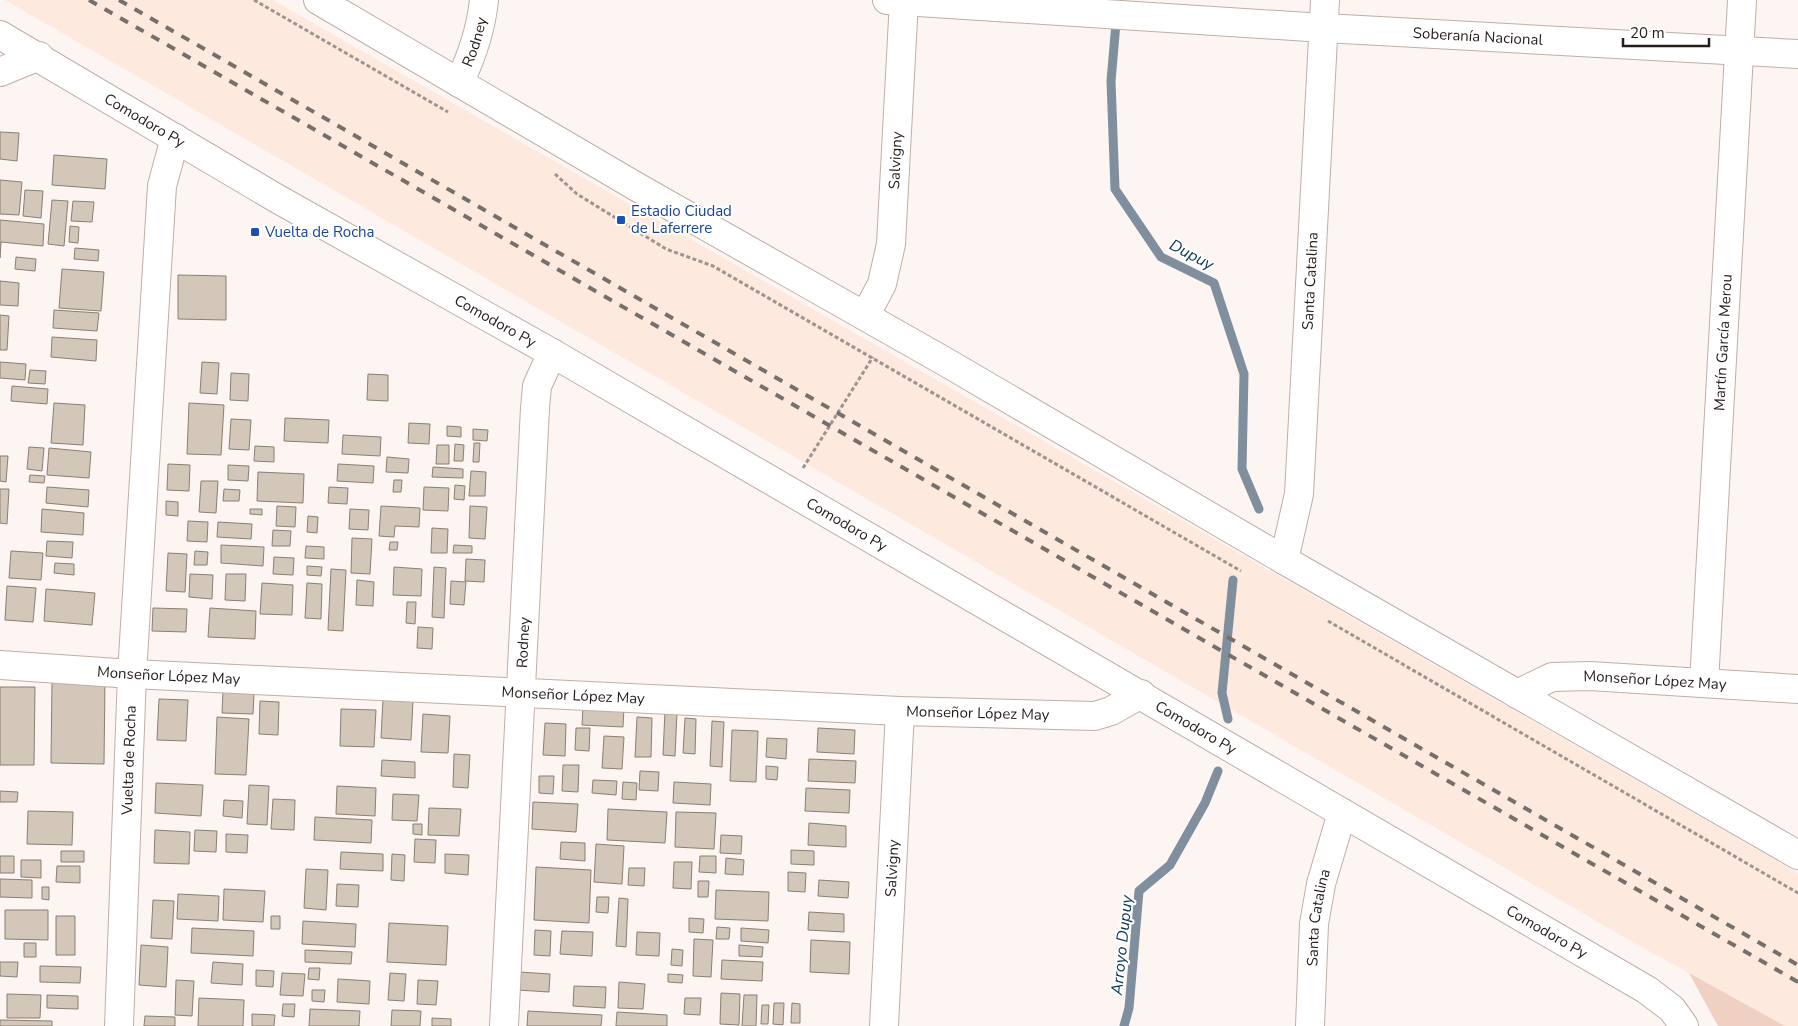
<svg xmlns="http://www.w3.org/2000/svg" width="1798" height="1026" font-family="'Nunito Sans',sans-serif">
  <style>
    .built { fill: #fee9df }
    .green { fill: #f0d0c2 }
    .lines { fill: none; stroke-linecap: round; stroke-linejoin: round }
    .stream { stroke: #7f8f9e; stroke-width: 9 }
    .building { fill: #d3c7b9; stroke: #8b7f72 }
    .minor-casing { stroke: #c0aea6; stroke-width: 30 }
    .secondary-casing { stroke: #c0aea6; stroke-width: 30 }
    .primary-casing { stroke: #c0aea6; stroke-width: 30 }
    .path { stroke: #9c9491; stroke-width: 3; stroke-dasharray: 4 2.5; stroke-linecap: butt }
    .minor { stroke: #fff; stroke-width: 28 }
    .secondary { stroke: #fff; stroke-width: 28 }
    .primary { stroke: #fff; stroke-width: 28 }
    .rail { stroke: #776f6c; stroke-width: 4; stroke-dasharray: 9 9; stroke-linecap: butt }
    .transit-dot { fill: #1a4fb4; stroke: #fff; stroke-width: 2 }
    .labels { text-anchor: middle; stroke-width: 4; stroke-linejoin: round; paint-order: stroke }
    .street-label { font-size: 15px; fill: #241d1a; stroke: #fff }
    .transit-label { font-size: 15px; fill: #164399; stroke: #fff; text-anchor: start }
    .water-label { font-size: 16px; font-style: italic; fill: #0a3555; stroke: #fff }
  </style>
  <rect width="100%" height="100%" fill="#fdf5f2"/>
  <path class="built" d="M5,0H273L1798,873V1026H1785L1636,944Z"/>
  <path class="green" d="M1689,973L1785,1026H1718Z"/>
  <g class="lines">
    <path class="stream" d="M1118,0L1111,81L1115,189L1161,257L1214,283L1244,374L1242,469L1259,509
      M1228,719L1222,693L1233,580
      M1124,1026L1129,1008L1139,891L1170,865L1205,803L1218,771"/>
  </g>
  <path class="building" d="M0,132L19,133L17,161L0,159Z
    M54,155L107,159L105,189L52,185Z
    M0,180L22,182L19,215L0,214Z
    M25,190L43,191L41,218L23,216Z
    M52,200L68,201L64,246L48,244Z
    M73,201L94,202L92,222L71,221Z
    M0,220L44,224L43,246L1,242L0,258Z
    M70,226L79,227L78,243L69,242Z
    M75,248L99,250L98,261L74,259Z
    M16,257L36,259L35,271L15,269Z
    M62,269L104,272L101,311L59,308Z
    M178,275L226,276V320L178,319Z
    M0,281L19,283L18,306L0,305Z
    M54,310L99,313L97,331L53,328Z
    M0,315L9,316L7,350H0Z
    M52,337L97,340L96,361L51,357Z
    M0,362L26,364L25,380L0,378Z
    M202,362L219,363L217,394L200,393Z
    M30,370L46,371L45,384L28,383Z
    M231,373L249,374L248,401L230,400Z
    M368,374L388,375V401L367,400Z
    M12,386L48,389L47,404L11,401Z
    M54,403L85,405L83,445L51,443Z
    M189,403L224,405L221,455L187,454Z
    M285,418L329,420L328,443L284,441Z
    M231,419L251,420L249,450L229,449Z
    M409,423L430,424L429,444L408,443Z
    M447,426L461,427V437L447,436Z
    M473,429L488,430L487,441L473,440Z
    M343,435L381,437L380,456L342,454Z
    M474,443H480L479,462H473Z
    M455,444L464,445L463,461H454Z
    M437,445H449V464H436Z
    M255,446L274,447V462L254,461Z
    M29,447L44,448L42,471L27,469Z
    M49,448L91,452L89,478L47,475Z
    M0,456H8L6,482L0,481Z
    M387,457L409,459L408,473L386,472Z
    M168,464L190,465L189,491L167,490Z
    M338,464L374,466L373,483L337,481Z
    M228,465L249,466L248,481L228,480Z
    M433,467L463,469V478L432,477Z
    M471,471L486,472L485,496H469Z
    M258,472L304,474L303,503L257,501Z
    M30,475L45,476L44,483L29,482Z
    M394,480H402L401,492H393Z
    M201,481H218L216,513L199,512Z
    M455,485L465,486L464,500L454,499Z
    M47,487L89,490L88,507L46,503Z
    M329,487L348,488L347,504L328,503Z
    M424,487L449,488L448,511L423,510Z
    M0,489H9L7,524L0,523Z
    M224,489L240,490L239,501H223Z
    M166,501L178,502V516L166,515Z
    M277,506L296,507L295,527L276,526Z
    M381,506L420,508L419,527L395,526L394,537L379,536Z
    M470,506L487,507L485,539L469,538Z
    M42,509L84,513L83,535L41,532Z
    M250,509H262V515L250,514Z
    M350,509L369,510L368,530L349,529Z
    M308,516L318,517L317,533L307,532Z
    M188,521L208,522L207,542L187,541Z
    M218,522L252,524L251,539L217,537Z
    M432,528L448,529L447,553H431Z
    M273,530L291,531L290,546H272Z
    M352,538L372,539L370,574L351,573Z
    M47,541L73,542L72,558L46,556Z
    M390,542H398L397,550H389Z
    M221,545L264,547L263,566L221,563Z
    M454,545L472,546V553H453Z
    M306,546L324,547V559L305,558Z
    M11,551L43,553L41,580L9,578Z
    M195,551L208,552L207,565H194Z
    M168,553L187,554L185,592L166,591Z
    M274,557L294,558L293,575L273,574Z
    M466,559L485,560L484,582L465,581Z
    M55,563L74,564V575L54,573Z
    M307,566L322,567L321,576L307,575Z
    M394,567L422,569L421,596L393,595Z
    M434,567L446,568L444,618L432,617Z
    M331,569L346,570L343,631L328,630Z
    M190,574L213,575L212,599L189,597Z
    M226,574H246L245,601L225,600Z
    M357,580L374,582L373,606L356,605Z
    M451,581L466,582L464,605L450,604Z
    M262,583L293,585L292,615L260,614Z
    M307,583L322,584L321,619L305,618Z
    M7,586L36,588L33,622L5,620Z
    M46,589L95,593L92,625L44,621Z
    M407,602H416L415,624L406,623Z
    M153,608L187,609L186,632L152,631Z
    M210,608L256,611L255,639L208,637Z
    M418,627L433,628L432,649L417,648Z
    M52,679L105,680L104,764L51,763Z
    M0,687H35L34,765H0Z
    M223,691L254,693L253,714L222,713Z
    M159,699L188,700L186,741L157,740Z
    M383,699L413,701L411,740L381,738Z
    M260,701L279,702L278,735L259,734Z
    M583,706L624,708L623,727L582,725Z
    M341,709L376,710L374,747L340,746Z
    M665,711L677,712L675,756L663,755Z
    M423,714L450,716L448,753L421,752Z
    M217,717L249,719L246,775L215,774Z
    M637,717L652,718L651,757H635Z
    M685,718L696,719L695,754L683,753Z
    M712,721L724,722L722,767L710,766Z
    M545,723L566,724L565,756L543,755Z
    M576,728H590L589,751L575,750Z
    M818,728L855,730L854,754L817,752Z
    M732,730L758,731L756,782L730,781Z
    M604,736L624,737L622,769L602,768Z
    M767,738L787,739L786,759L766,757Z
    M454,754L470,755L468,788L453,787Z
    M809,759L856,761L855,783L808,781Z
    M382,760L415,762V778L381,776Z
    M563,765H579L578,792L562,791Z
    M766,766L778,767L777,780L766,779Z
    M640,771L659,772L658,791L639,790Z
    M539,776H554L553,794L539,793Z
    M593,780L617,781L616,795L592,793Z
    M623,782L637,783L636,800L622,799Z
    M674,782L711,784L710,805L673,803Z
    M156,783L203,785L201,816L155,813Z
    M249,785L269,786L267,825L247,824Z
    M337,786L376,788L375,816L336,814Z
    M806,788L850,790L849,813L805,811Z
    M0,791L18,792L17,802H0Z
    M393,794L419,795L417,821L392,820Z
    M273,799L295,800L294,830L271,829Z
    M224,800L243,801L242,818L223,816Z
    M533,802L578,804L576,832L532,829Z
    M429,808L461,809L459,836L428,835Z
    M608,809L667,812L665,843L607,840Z
    M28,811L73,812L72,845L27,844Z
    M676,812L716,813L714,849L675,847Z
    M315,817L372,820L371,843L314,840Z
    M809,823L846,826V847L808,845Z
    M413,824H422V835L413,834Z
    M155,830L190,832L189,864L154,863Z
    M195,830L217,831L216,852L194,851Z
    M226,834L248,835L247,853L226,852Z
    M721,835L742,836L741,854L720,853Z
    M415,839L436,840L435,863L414,862Z
    M561,842L585,843V861L560,859Z
    M596,844L624,846L622,884L594,882Z
    M791,850L814,851V865L791,864Z
    M61,851H84V862H61Z
    M341,852L383,854V871L340,869Z
    M392,854L405,855L404,881L391,880Z
    M445,854L469,855L468,875L445,873Z
    M0,856H14V873H0Z
    M700,856H716V873L699,872Z
    M726,858L744,860L743,875L725,874Z
    M21,860H41V878L21,877Z
    M674,862H692L691,889L673,888Z
    M57,866H80V883L56,882Z
    M536,867L591,870L589,923L534,920Z
    M629,868H645L644,886L628,885Z
    M306,869L328,870L326,910L304,908Z
    M788,872L806,873L805,892L788,891Z
    M0,879L32,880V898L0,897Z
    M819,880L849,882L848,898L818,896Z
    M698,881H709L708,897H698Z
    M337,884L359,885L358,907L336,906Z
    M42,887H49V900L42,899Z
    M224,889L265,891L263,922L223,920Z
    M716,890L769,892L768,921L715,919Z
    M178,894L219,896L218,921L177,919Z
    M597,897H609L608,913L596,912Z
    M619,898L628,899L626,947L616,946Z
    M153,900L174,901L172,939L151,938Z
    M5,910H48V940L5,939Z
    M809,912L844,914V932L808,930Z
    M56,916H75V955H56Z
    M271,916H280V929H271Z
    M689,918L704,919L703,933L689,932Z
    M303,921L356,924L355,947L302,944Z
    M389,923L448,926L446,965L387,962Z
    M717,927L730,928L729,939H716Z
    M192,928L254,931L253,956L191,953Z
    M741,928L769,930L768,943L741,941Z
    M535,930L551,931L550,956L534,955Z
    M562,931L593,932L592,956L560,954Z
    M637,932L660,933L659,956L636,955Z
    M694,939L713,940L711,977L693,976Z
    M811,940L850,942L849,974L810,972Z
    M24,943H36V957H24Z
    M141,945L168,947L166,987L139,985Z
    M739,945L763,947L762,957L739,956Z
    M672,949L683,950L682,966L671,965Z
    M305,950L352,952L351,964L305,962Z
    M722,960L763,962L762,981L721,979Z
    M0,962H18L17,977L0,976Z
    M213,962L243,964L242,985L211,983Z
    M40,966L81,967L80,983L40,982Z
    M309,968H320L319,980L308,979Z
    M256,970L274,971L273,987L256,986Z
    M519,972L550,974L549,992L518,990Z
    M282,973L305,974L303,996L280,995Z
    M390,973L406,974L404,1001L388,1000Z
    M668,974L683,975L682,983L668,982Z
    M338,979L370,981L369,1004L337,1002Z
    M176,980L194,981L192,1016L175,1015Z
    M418,980L438,981L436,1005L417,1004Z
    M619,982L645,984L643,1009L618,1008Z
    M574,986L606,987L605,1008L573,1006Z
    M312,990H325L324,1002L312,1001Z
    M721,993L740,994L739,1025L720,1024Z
    M7,994L41,995L40,1018H7Z
    M47,995L78,996V1009L47,1008Z
    M744,995H757L756,1026H742Z
    M199,998L244,1000L243,1026H198Z
    M685,998H701L700,1015L684,1014Z
    M774,1003H784L783,1025L773,1024Z
    M792,1003L800,1004V1023H791Z
    M283,1004H295L294,1017L282,1016Z
    M762,1005H769L768,1024H761Z
    M310,1009L360,1011L359,1026H309Z
    M392,1010L421,1011L420,1026H391Z
    M528,1011L602,1015L601,1026H527Z
    M617,1012L667,1015V1026H616Z
    M252,1014L275,1015L274,1026H252Z
    M145,1016L175,1017V1026H144Z
    M432,1018L451,1019V1026H432Z
    M0,1020L52,1021V1026H0Z"/>
  <g class="lines">
    <g class="minor-casing">
      <g id="minor">
        <path id="s1" d="M887,0L1324,28L1798,54"/>
        <path d="M0,72L39,56"/>
        <path id="s2" d="M459,83C472,56 481,30 484,0"/>
        <path id="s3" d="M865,316L882,284L891,244L904,0"/>
        <path id="s4" d="M1284,560L1299,494L1325,0"/>
        <path id="s5" d="M0,665L132,674L900,711L1095,716L1111,711L1141,694"/>
        <path id="s6" d="M1704,683L1742,0"/>
        <path id="s7" d="M1517,694L1552,677L1590,676L1798,689"/>
        <path id="s8" d="M119,1026L132,674L162,186L175,138"/>
        <path id="s9" d="M504,1026L535,408L537,386L552,353"/>
        <path id="s10" d="M884,1026L900,711"/>
        <path id="s11" d="M1310,1026L1314,924L1321,884L1342,813"/>
      </g>
    </g>
    <g class="secondary-casing">
      <g id="secondary">
        <path id="s12" d="M0,35L276,198L552,353L1647,990L1672,1009L1684,1026"/>
      </g>
    </g>
    <g class="primary-casing">
      <path id="primary" d="M318,0L637,187L944,361L1284,560L1798,855"/>
    </g>
    <path class="path" d="M254,0L448,112
      M555,174L577,194L666,249L713,266L1241,571
      M803,468L873,357
      M1328,621L1798,893"/>
    <use href="#minor" class="minor"/>
    <use href="#secondary" class="secondary"/>
    <use href="#primary" class="primary"/>
    <path class="rail" d="M89,0L1798,982
      M119,0L1798,965"/>
  </g>
  <g class="transit-dot">
    <rect x="616" y="215" width="10" height="10" rx="2.5"/>
    <rect x="250" y="227" width="10" height="10" rx="2.5"/>
  </g>
  <g class="labels">
    <g class="street-label">
      <text dy="5" stroke="none"><textPath href="#s1" startOffset="592">Soberanía Nacional</textPath></text>
      <text dy="5" stroke="none"><textPath href="#s2" startOffset="44">Rodney</textPath></text>
      <text dy="5" stroke="none"><textPath href="#s12" startOffset="168">Comodoro Py</textPath></text>
      <text dy="5" stroke="none"><textPath href="#s3" startOffset="161">Salvigny</textPath></text>
      <text dy="5" stroke="none"><textPath href="#s4" startOffset="281">Santa Catalina</textPath></text>
      <text dy="5" stroke="none"><textPath href="#s12" startOffset="572">Comodoro Py</textPath></text>
      <text dy="5" stroke="none"><textPath href="#s6" startOffset="341">Martín García Merou</textPath></text>
      <text dy="5" stroke="none"><textPath href="#s12" startOffset="978">Comodoro Py</textPath></text>
      <text dy="5" stroke="none"><textPath href="#s9" startOffset="384">Rodney</textPath></text>
      <text dy="5" stroke="none"><textPath href="#s5" startOffset="169">Monseñor López May</textPath></text>
      <text dy="5" stroke="none"><textPath href="#s7" startOffset="142">Monseñor López May</textPath></text>
      <text dy="5" stroke="none"><textPath href="#s5" startOffset="574">Monseñor López May</textPath></text>
      <text dy="5" stroke="none"><textPath href="#s5" startOffset="979">Monseñor López May</textPath></text>
      <text dy="5" stroke="none"><textPath href="#s12" startOffset="1382">Comodoro Py</textPath></text>
      <text dy="5" stroke="none"><textPath href="#s8" startOffset="266">Vuelta de Rocha</textPath></text>
      <text dy="5" stroke="none"><textPath href="#s10" startOffset="158">Salvigny</textPath></text>
      <text dy="5" stroke="none"><textPath href="#s11" startOffset="109">Santa Catalina</textPath></text>
      <text dy="5" stroke="none"><textPath href="#s12" startOffset="1788">Comodoro Py</textPath></text>
    </g>
    <g class="transit-label">
      <text x="631" y="216">Estadio Ciudad<tspan x="631" dy="17">de Laferrere</tspan></text>
      <text x="265" y="237">Vuelta de Rocha</text>
    </g>
    <g class="water-label">
      <text transform="translate(1192 254) rotate(28)" y="6">Dupuy</text>
      <text transform="translate(1121 945) rotate(-84)" y="6">Arroyo Dupuy</text>
    </g>
  </g>
  <path d="M1623 38v8h86v-8" fill="none" stroke="#241d1a" stroke-width="2.5"/>
  <text x="1630" y="38" font-size="15" fill="#241d1a" stroke="#ffffff" stroke-width="4" paint-order="stroke">20 m</text>
</svg>
